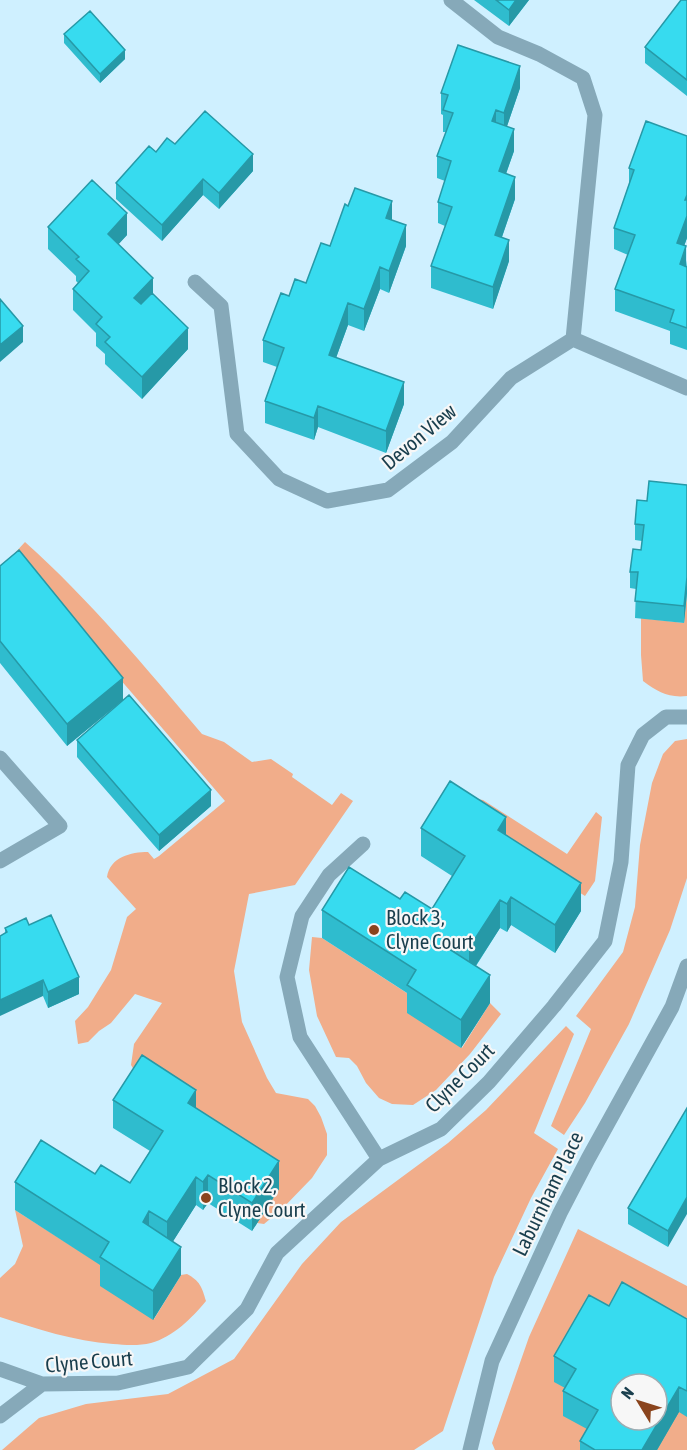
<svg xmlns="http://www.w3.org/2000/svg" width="687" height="1450" font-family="'Asap Condensed',sans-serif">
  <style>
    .green { fill: #f1ad8a; fill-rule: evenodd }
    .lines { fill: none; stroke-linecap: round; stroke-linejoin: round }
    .minor { stroke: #86a9b9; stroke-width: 15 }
    .wall { fill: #2fbcce }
    .shaded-wall { fill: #2699a7 }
    .building { fill: #37dbef; stroke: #2699a7; stroke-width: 1.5; fill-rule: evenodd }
    .poi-dot { fill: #8a441d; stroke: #f7f7f7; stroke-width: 2 }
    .labels { text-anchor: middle; stroke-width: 4.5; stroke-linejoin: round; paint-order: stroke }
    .street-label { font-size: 21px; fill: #193e4d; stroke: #f7f7f7 }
    .poi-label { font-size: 21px; fill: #193e4d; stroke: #f7f7f7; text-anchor: start }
  </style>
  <rect width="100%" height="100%" fill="#cff0ff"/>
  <path class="green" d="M25,542C90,600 146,668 202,734L224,742L252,762L271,759L293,774L292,777L332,805L341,793L353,801L295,885L249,894L234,971L242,1022L267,1078L276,1093L308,1099L315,1106L321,1117L327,1134V1155L312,1178L281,1210L264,1224L257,1223L142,1083L131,1065L134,1044L162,1003L135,994L111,1023L99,1031L88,1042L78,1044L75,1021L88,1007L111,970L127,917L136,909L107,877C110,857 131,852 148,852L154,859L159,856L225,801L13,555Z
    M687,594V696C668,698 658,692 643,681L641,655V618L684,623Z
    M687,739V878L670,930L629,1024L585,1103L564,1135L551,1126L591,1029L576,1016L623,952L635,907L640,845L652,783L663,754L675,741Z
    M460,796L483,800L567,854L596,812L602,817L595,881L585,896L506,845Z
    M312,937L322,938L416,999L462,1048L490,1003L501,1014L470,1054L436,1090L413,1105L392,1104L379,1098L366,1083L357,1066L349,1058L336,1057L317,1016L309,970Z
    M566,1026L574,1034L534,1133L558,1149L531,1198L494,1277L443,1431L414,1450H2L39,1418L86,1404L168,1394L234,1359L302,1264L341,1222L448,1143L486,1110Z
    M15,1210L109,1270L154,1319L181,1275L187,1274C200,1281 202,1287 206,1301C192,1318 173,1337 151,1343C139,1346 125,1345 113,1344C74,1341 37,1329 0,1317V1278L15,1264L23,1246Z
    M578,1229L687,1286V1450H495L492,1443L529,1337ZM621,1384H657V1420H621Z"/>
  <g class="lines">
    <path class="minor" d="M451,0L498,37L539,54L583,78L595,115L573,339
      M195,282L221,306L237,434L279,479L327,501L388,490L452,442L511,378L573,339L687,388
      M0,758L60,826L0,861
      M363,844L329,875L302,916L287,977L300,1037L379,1159
      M0,1369L42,1384
      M0,1416L42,1384L118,1383L188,1367L247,1309L277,1253L379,1159L441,1129L489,1082L554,1006L605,941L621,862L628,765L643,735L666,717H687
      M470,1450L492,1361L560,1213L588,1159L672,1007L687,966"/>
  </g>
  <path class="wall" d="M474,0H529L509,26Z
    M687,0V96L645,63V47Z
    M64,34L125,59L100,83L64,43Z
    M520,88L507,126L514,151L506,174L515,199L502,237L509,261L493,309L431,288V266L445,226L438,223V202L445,181L437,178V156L446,132H443V115L441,114V93Z
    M687,136V238L684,246L687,267V350L670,344V331L615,311V289L628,255L614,249V228L629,186V168Z
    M175,144L253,171L219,209L203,195L162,241L116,199V183L156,152Z
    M48,227L127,235L118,244L153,294L188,349L142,399L105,364V354L96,346V333L73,310V289L78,283L76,281V276L48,249Z
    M330,246H406L389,293L380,289L364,331L348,325L336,358L404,404L386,453L318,427L314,440L265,423V401L277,367L263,362V340L289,296L306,283Z
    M687,485V593L684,623L635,618L636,589L630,588V572L641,550L642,541L635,540V524L647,501Z
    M0,566L123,700L67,746L0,663Z
    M77,740L211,806L159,851L77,757Z
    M421,828L506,835L581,911L555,953L511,925L507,932L500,928L476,966L490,1003L461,1048L407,1013V993L322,938V910L400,899L432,909L452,876L421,856Z
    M29,925L79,994L48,1008L43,996L5,933V928Z
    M113,1100L196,1108L279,1189L252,1231L208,1203L203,1210L196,1205L173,1241L181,1275L153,1320L100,1286V1265L15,1210V1182L95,1174L130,1183L150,1151L113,1128Z
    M687,1108L668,1247L628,1224V1208Z
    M609,1306L687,1319V1417L679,1412L657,1450H580V1441L587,1429L563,1416V1391L565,1388L554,1382V1356Z"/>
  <path class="shaded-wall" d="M516,0H529L509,26V10Z
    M125,50V59L100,83V74Z
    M520,66V88L504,135V113Z
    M496,110V131L492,121Z
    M514,129V151L499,193V171Z
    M253,154V171L219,209V193Z
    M515,177V199L495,257V235Z
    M203,179V195L162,241V225Z
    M687,195V238L677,265V243L685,200Z
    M392,201V223L386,218Z
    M127,213V235L108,256V234Z
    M406,225V246L389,293V271Z
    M509,240V261L493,309V287Z
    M686,246V268L680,264Z
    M380,267V289L364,331V309Z
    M153,278V299L134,320V298Z
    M348,303V325L329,377V355Z
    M23,326V342L0,362V345Z
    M188,328V349L142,399V377Z
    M404,382V404L386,453V431Z
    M318,406V427L314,440V418Z
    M687,577V593L684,623V606Z
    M123,678V700L67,746V724Z
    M211,790V806L159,851V835Z
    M506,817V845L498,830Z
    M581,883V911L555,953V925Z
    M511,897V925L507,932V904Z
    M500,900V928L469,976V948Z
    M455,939V968L449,949Z
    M490,975V1003L461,1048V1020Z
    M79,977V994L48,1008V992Z
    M43,980V996L0,1016V1000Z
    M196,1090V1118L188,1103Z
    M279,1161V1189L252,1231V1203Z
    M208,1175V1203L203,1210V1182Z
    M196,1177V1205L167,1251V1222Z
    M687,1197V1214L668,1247V1231Z
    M149,1211V1240L143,1222Z
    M181,1247V1275L153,1320V1291Z
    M679,1387V1412L657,1450H642Z"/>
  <path class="building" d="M496,0H516L509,10Z
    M681,0H687V80L645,47Z
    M90,11L125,50L100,74L64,34Z
    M458,45L520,66L504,113L496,110L492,121L514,129L499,171L515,177L495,235L509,240L493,287L431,266L452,207L438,202L451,161L437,156L453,113L443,110L448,95L441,93Z
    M205,111L253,154L219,193L203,179L162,225L116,183L149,146L156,152L167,138L175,144Z
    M646,121L687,136V195L685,200H687V216L677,243L686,246L680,264L687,267V328L670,322L674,310L615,289L635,235L614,228L634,170L629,168Z
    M92,180L127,213L108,234L153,278L134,298L141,304L152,293L188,328L142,377L105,342L110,337L96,324L102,317L73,289L89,271L76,259L79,257L48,227Z
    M355,188L392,201L386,218L406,225L389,271L380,267L364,309L348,303L329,355L404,382L386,431L318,406L314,418L265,401L284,348L263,340L281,293L289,296L295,279L306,283L321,243L330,246L345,204L348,206Z
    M0,299L23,326L0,345Z
    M649,481L687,485V577L684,606L635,601L638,572H630L633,549L641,550L644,525L635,524L637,500L647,501Z
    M19,550L123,678L67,724L0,641V566Z
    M129,695L211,790L159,835L77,740Z
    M450,781L506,817L498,830L581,883L555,925L511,897L507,904L500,900L469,948L455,939L449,949L490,975L461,1020L407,985L416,970L322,910L349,867L400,899L405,892L432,909L465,856L421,828Z
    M51,915L79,977L48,992L43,980L0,1000V936L7,932L5,928L26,918L29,925Z
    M142,1055L196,1090L188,1103L279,1161L252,1203L208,1175L203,1182L196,1177L167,1222L149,1211L143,1222L181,1247L153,1291L100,1257L109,1242L15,1182L41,1140L95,1174L101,1165L130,1183L163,1131L113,1100Z
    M687,1108V1197L668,1231L628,1208Z
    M622,1282L687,1319V1391L679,1387L642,1450H595L580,1441L598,1410L563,1391L576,1369L554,1356L589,1295L609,1306ZM621,1384H657V1420H621Z"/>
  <g class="poi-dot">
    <circle cx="374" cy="930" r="6"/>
    <circle cx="206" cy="1198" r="6"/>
  </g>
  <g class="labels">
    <g class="street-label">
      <text transform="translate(419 437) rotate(-40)" y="7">Devon View</text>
      <text transform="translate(460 1078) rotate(-45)" y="7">Clyne Court</text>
      <text transform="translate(548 1194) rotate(-64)" y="7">Laburnham Place</text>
      <text transform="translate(89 1362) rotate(-5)" y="7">Clyne Court</text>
    </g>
    <g class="poi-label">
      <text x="386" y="925">Block 3,<tspan x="386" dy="24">Clyne Court</tspan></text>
      <text x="218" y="1193">Block 2,<tspan x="218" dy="24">Clyne Court</tspan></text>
    </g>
  </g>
  <g transform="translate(639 1402) rotate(308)"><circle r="28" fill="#f7f7f7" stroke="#9eadb3" stroke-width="1.5"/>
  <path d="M0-4.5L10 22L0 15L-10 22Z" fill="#8a441d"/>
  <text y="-9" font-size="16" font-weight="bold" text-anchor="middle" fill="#193e4d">N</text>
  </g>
</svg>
